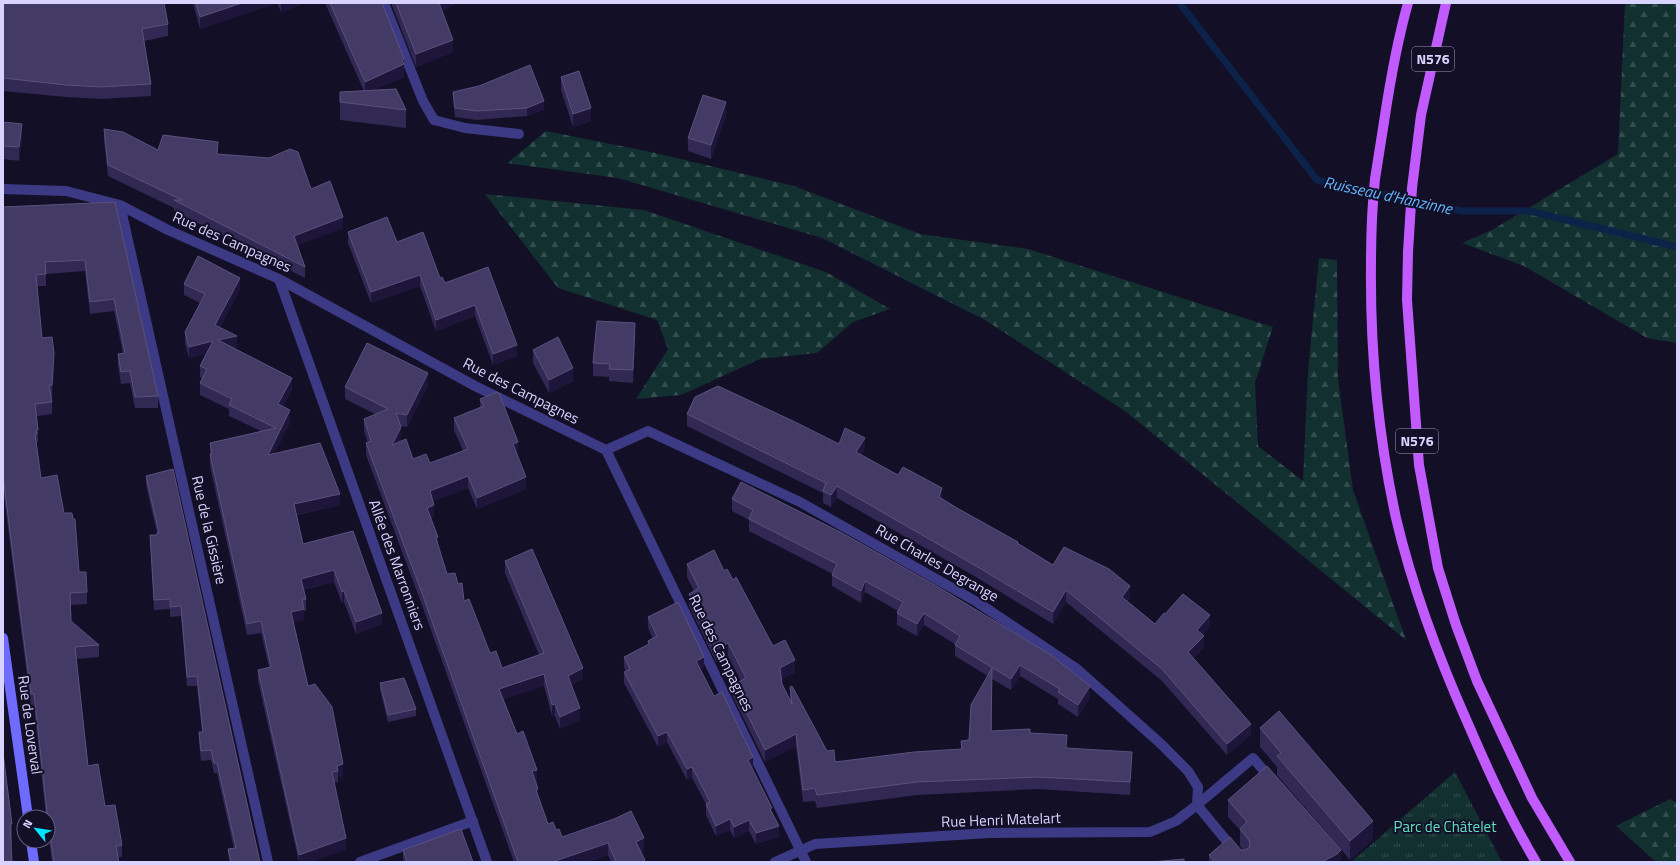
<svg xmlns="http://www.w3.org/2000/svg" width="1680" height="865" font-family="'Titillium Web',sans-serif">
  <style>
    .grass { fill: url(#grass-tufts) }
    .forest { fill: url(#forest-firs) }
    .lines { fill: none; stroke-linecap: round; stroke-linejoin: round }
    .stream { stroke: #0c2248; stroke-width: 7 }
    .lane { stroke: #3d3a85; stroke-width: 10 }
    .street { stroke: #3d3a85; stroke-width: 10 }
    .secondary { stroke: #6f6bff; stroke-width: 10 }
    .primary { stroke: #c25bff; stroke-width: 10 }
    .wall { fill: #312854 }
    .shaded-wall { fill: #1d163a }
    .building { fill: #433a66; stroke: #5a527e }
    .labels { text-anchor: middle; stroke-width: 4; stroke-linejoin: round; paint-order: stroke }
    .shield { fill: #130f26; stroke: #9e99be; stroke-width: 1 }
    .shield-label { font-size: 14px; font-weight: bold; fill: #d9d4ff }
    .street-label { font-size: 15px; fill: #d9d4ff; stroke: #130f26 }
    .park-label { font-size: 15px; fill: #5fe0c0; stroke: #130f26 }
    .water-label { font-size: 16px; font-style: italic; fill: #62b6ff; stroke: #130f26 }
  </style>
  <defs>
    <pattern id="grass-tufts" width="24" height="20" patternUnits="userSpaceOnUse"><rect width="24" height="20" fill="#12302f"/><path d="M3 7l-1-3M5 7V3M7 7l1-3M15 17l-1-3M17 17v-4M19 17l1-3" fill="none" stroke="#344d4e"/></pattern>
    <pattern id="forest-firs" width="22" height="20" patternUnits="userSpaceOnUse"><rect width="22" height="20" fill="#12302f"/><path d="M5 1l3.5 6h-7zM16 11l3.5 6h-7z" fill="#344d4e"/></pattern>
  </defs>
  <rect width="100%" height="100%" fill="#130f26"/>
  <path class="grass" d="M1455,772L1502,862H1351Z"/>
  <path class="forest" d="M1625,3H1677V343L1647,338L1524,266L1462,243L1492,230L1618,154Z
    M546,131L651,152L794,186L920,234L1028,249L1273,327L1255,383L1258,446L1303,481L1308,371L1319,258L1337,260L1338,379L1353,490L1406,640L1125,411L985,320L822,238L618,178L507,163Z
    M485,194L644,210L826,272L890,309L853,322L817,353L760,359L681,395L636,399L668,349L657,320L558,288Z
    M1670,799L1677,803V862H1656L1616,826Z"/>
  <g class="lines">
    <path class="stream" d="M1181,5L1317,180L1462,211H1530L1677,247"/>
    <path class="lane" d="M384,3L423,101L434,120L465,128L519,134
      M1244,862L1197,805L1253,758L1271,779"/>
    <path class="street" d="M3,189L66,191L120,205L168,230L279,279L475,386L606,450L806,862
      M120,205L268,862
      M279,279L487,862
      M606,450L648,431L800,502L977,602L1077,669L1160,743L1188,771L1198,787L1197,805L1176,821L1150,832L989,833L815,844L775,862
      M360,862L473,821"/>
    <path class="secondary" d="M3,638L28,817
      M31,841L34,862"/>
    <path class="primary" d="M1408,3C1397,42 1390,82 1384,122C1381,141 1378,160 1375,179C1372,207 1371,236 1371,264C1370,350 1378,435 1396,518C1413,590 1439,659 1469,726C1489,772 1510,819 1536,862
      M1446,3L1421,115L1412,188L1408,252L1407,300L1419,465L1438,568L1456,625L1477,681L1532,798L1570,862"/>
  </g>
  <path class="wall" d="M3,3L168,24V36L144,41L151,84V96L101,99L66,97L3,91Z
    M193,3H305L281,12L277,3L200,29Z
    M325,3H382L404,71V77L374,90L406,110V128L340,120V102L364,91Z
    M391,3H457L442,11L453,52L416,67Z
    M561,77L591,121L573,127L561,90Z
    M453,92L544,110L527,116L477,120L455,117L453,100Z
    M726,115L711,159L688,151V138Z
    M3,122L22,137L19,161L3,159Z
    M104,129L158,150L218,154L311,189L343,228L297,245L305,267V278L174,211V208L108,176L104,140Z
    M115,202L158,396V408H135L130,383L121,384L118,366V354L123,353L114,311L90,314L85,271L46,274V286H37L42,338L54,365L52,396L51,397L52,402V414L37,416L38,430V442H37V446L41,478L64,513L79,572L87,592V604L71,605V621L99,645V657L76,659L88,766L105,806L122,845V857H118L119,862H52L48,834V817H46L34,705H31L18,607L3,488V207Z
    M348,232L397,242L440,278L445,283L488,267L517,356L493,365L475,316L436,331L420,286L371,303L348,243Z
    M184,284L240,289L220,327L237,347L234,348L292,390L283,406L290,422L274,454L340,505L297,515L303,544L353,531L382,624L356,634L344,602L342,603L334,582L303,590L306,599V611H304V620L293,622L308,686L343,776L338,777V782L334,783L346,849L311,862H299L258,681V670L269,667L261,633L247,635L210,466V443L261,431L229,416V409L200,395V383L202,378L200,377V366L206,354L189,358L185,343V332L200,303L184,295Z
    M635,335L633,383L609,381V377L593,376V363Z
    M533,350L573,381L549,393L533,363Z
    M428,385L407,427L401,426V439L400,442L413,459L430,463L463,451L454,430V418L480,407V399L518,454H517L526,489L477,509L468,488L433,501L434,516L431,518L438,545L447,574L464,601L490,653L502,668L539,655L505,573V561L583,679L571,685L580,720L560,729L555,716H552L544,686L503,699L517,734L537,781L536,782L538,797L548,824L556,830L562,837L644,850L641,852L645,862H611L608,855L587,862H514L423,608L366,455V443H368L364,431V419L375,414L345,399V387Z
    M687,414L865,449L861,455L942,499L957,508L1018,543L1053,565L1130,598L1127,601L1155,624L1165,614L1210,626L1203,635L1204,648L1193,658L1251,735L1227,755L1162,681L1066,602L1053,624L976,577L837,498L831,507L823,503V493L687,426Z
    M146,476L260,862H229L228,849H234L217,773H214L211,760L201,761L199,742V732H202L197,686H187L181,616L170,617V609L154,610L150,535H157V533L146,485Z
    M741,482L1090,697L1078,717L1058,704V699L1020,676L1011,690L992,679V731L1030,733L1067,748L1132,764L1130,795L1038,789L917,795L817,808L815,801L803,802L796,746L765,762L733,697V685L741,681L728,656L716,662L689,606V594L694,591L687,577V564L724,571L733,580L773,646L795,672L781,680L782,684L790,700V687L827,751L835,762L961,749V741L969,740L988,676L955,656V644L924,625L917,636L897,625V613L898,611L865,592L861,603L832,586V575L833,574L749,531V520L732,511V499Z
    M648,617L704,667L700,669L714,696L753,768H752L772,812L779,837L756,844L749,831L734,838L730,830L716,836L706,815V804L692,778L687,780L667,742L658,747L624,683V672L626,671L624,667V657L648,645V641L653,639L648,628Z
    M380,683L416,709V716L388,722L380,690Z
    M1260,728L1373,840L1350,860L1277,775V767L1260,747Z
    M3,753L12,824V845H11Z
    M1228,800L1341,862H1209V855L1243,850L1240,846V830L1228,817Z
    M403,850L473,862H403Z"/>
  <path class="shaded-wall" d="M242,3H277L200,29V17Z
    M281,3H305L281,12Z
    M438,3H457L438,13Z
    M453,40V52L416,67V54Z
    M404,59V77L365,94V82Z
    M544,101V110L527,116V108Z
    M726,102V115L711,159V145Z
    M591,108V121L573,127V114Z
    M22,124V137L19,161V147Z
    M343,217V228L294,247V236Z
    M420,275V286L371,303V292Z
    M240,278V289L215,336V325Z
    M475,305V316L436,331V320Z
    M635,323V335L633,383V370Z
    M237,336V347L218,351V340Z
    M213,341V353L189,358V347Z
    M517,345V356L493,365V354Z
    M54,353V365L52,396V385Z
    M573,368V381L549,393V380Z
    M428,373V385L407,427V415Z
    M292,378V390L278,415V404Z
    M290,410V422L268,466V455Z
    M401,427V439L392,457V445Z
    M865,438V449L856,464V452Z
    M518,442V454L513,456V444Z
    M468,476V488L430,503V491Z
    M526,477V489L477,509V498Z
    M837,486V498L831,507V495Z
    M942,488V499L939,497Z
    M340,494V505L294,515V504Z
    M434,505V516L427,519V508Z
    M438,537V549L436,538Z
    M334,570V582L301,590V579Z
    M865,581V592L861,603V591Z
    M1130,586V598L1122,608V597Z
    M1066,590V602L1053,624V612Z
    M344,591V602L342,603V592Z
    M304,609V620L291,623V612Z
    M382,613V624L356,634V622Z
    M924,613V625L917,636V624Z
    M1210,615V626L1197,642V630Z
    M1204,636V648L1188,664V652Z
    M728,643V656L716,662V649Z
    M704,657V667L696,672V661Z
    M795,660V672L780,681V668Z
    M1020,665V676L1011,690V679Z
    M583,668V679L568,687V676Z
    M544,674V686L499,701V689Z
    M1090,686V697L1078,717V705Z
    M555,704V716H552V705Z
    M580,708V720L560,729V717Z
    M1251,724V735L1227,755V744Z
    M667,732V742L658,747V736Z
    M796,734V746L765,762V750Z
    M1132,752V764L1130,795V782Z
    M753,757V768L748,770V760Z
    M343,764V776L338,777V771L337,766Z
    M692,767V778L687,780V769Z
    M537,770V781L532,783V771Z
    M538,789V800L536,790Z
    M730,819V830L716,836V826Z
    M749,820V831L734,838V827Z
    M1373,821V840L1350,860V841Z
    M779,826V837L756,844V833Z
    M346,838V849L311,862H299V855Z
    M644,838V850L636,854V842Z
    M608,843V855L587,862H552Z
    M1341,850V862H1322Z"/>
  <path class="building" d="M3,3H164L168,24L142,29L151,84L101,87L66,85L3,78Z
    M196,3H242L200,17Z
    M330,3H382L404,59L402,60L404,64L365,82Z
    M396,3H439L453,40L416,54Z
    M530,65L544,101L527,108L477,111L455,108L453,92L479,86Z
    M579,71L591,108L573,114L561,77Z
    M396,89L406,110L340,102V92Z
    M703,95L726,102L711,145L688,138Z
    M3,122L22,124L19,147L3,146Z
    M104,129L123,132L158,150L163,135L218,142L217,154L269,158L290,149L298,152L311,189L330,181L343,217L294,236L305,267L174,200H182L108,165Z
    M115,202L158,396L135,397L130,371L121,372L118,354L125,353L114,299L90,302L85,260L45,262L46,274L36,275L42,338L52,337L54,353L52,385H49L52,402L35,404L38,430H36L37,434H35L41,478L57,475L64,513H72L73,519H75L79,572H86L87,592L70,593L71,621L99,645L75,647L88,766L98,764L105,806L115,805L122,845L116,846L119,862H54L48,822V817H47V812L34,694H31L18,595L3,476V207Z
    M387,217L397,242L423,232L440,278L442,277L445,283L488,267L517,345L493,354L475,305L436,320L420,275L371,292L348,232Z
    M198,256L240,278L215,325L237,336L218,340L292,378L278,404L290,410L268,455L320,443L340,494L294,504L303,544L353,531L382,613L356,622L344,591L342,592L334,570L301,579L306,599L302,600L304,609L291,612L308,686L315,684L332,707L343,764L337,766L338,771L332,772L346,838L299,855L258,670L271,667L261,621L247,624L210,454H212L210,443L276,428L229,405L232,399L200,383L207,369L200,366L213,341L189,347L185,332L205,294L184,284Z
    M597,321L635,323L633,370L609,369L610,364L593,363Z
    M558,337L573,368L549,380L533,350Z
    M367,343L428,373L407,415L396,413L401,427L392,445L406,439L413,459L426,454L430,463L468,449L454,418L484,406L480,399L497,392L499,393L518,442L513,444L526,477L477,498L468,476L430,491L434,505L427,508L438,537L436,538L447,574L455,573L458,584L462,583L464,601L469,599L490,653L496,651L502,668L544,653L505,561L532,549L583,668L568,676L580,708L560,717L555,704L552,705L544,674L499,689L517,734L523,731L537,770L532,771L538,789L536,790L548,824L553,822L556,830L559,829L562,837L614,819L631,811L644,838L636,842L645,860L641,862H616L608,843L552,862H518L423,596L366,443L371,441L364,419L388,409L345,387Z
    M718,386L793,421L839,444L845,428L865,438L856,452L898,475L903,467L942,488L939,497L957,508L1018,542L1017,543L1053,565L1064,547L1109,569L1130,586L1122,597L1155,624L1164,613L1165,614L1183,594L1210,615L1197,630L1204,636L1188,652L1251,724L1227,744L1162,669L1066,590L1053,612L976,566L837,486L831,495L823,491L826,483L687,414L695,397Z
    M173,469L260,862H231L228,849L236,848L217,763H214L211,750L201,751L199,732H203L197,676L187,677L181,606L170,607V599L154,600L150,535H157V533H159L146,476Z
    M741,482L842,533L935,585L1051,655L1090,686L1078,705L1058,692L1060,689L1020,665L1011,679L955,645L960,636L924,613L917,624L897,613L903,602L865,581L861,591L832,575L837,564L749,519L753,510L732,499Z
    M714,550L724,571L727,569L733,580L736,577L773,646L785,640L795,660L780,668L782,684L792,704L790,687L792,686L827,751L834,750L835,762L914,752L962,749L961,741L969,740L971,705L992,668L991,731L1030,729V733L1067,735L1066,748L1132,752L1130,782L1038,777L917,782L817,795L815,788L803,790L796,734L765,750L733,685L746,678L728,643L716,649L689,594L699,588L687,564Z
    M678,602L704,657L696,661L714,696L722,692L753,757L748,760L772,808L770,809L779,826L756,833L749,820L734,827L730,819L716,826L706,804L710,802L692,767L687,769L667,732L658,736L624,672L630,669L624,657L649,644L648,641L657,636L648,617Z
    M404,678L416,709L388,715L380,683Z
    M1279,711L1373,821L1350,841L1277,756L1281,753L1260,728Z
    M3,753L12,824H10L12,862H3Z
    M1267,766L1341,850L1337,854L1322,862H1215L1209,855L1230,837L1241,850H1245L1250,847L1249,840L1240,829L1247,822L1228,800Z
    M461,829L473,862H407L403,850Z
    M1184,859V862H1152Z"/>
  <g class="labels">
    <g class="shield">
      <rect x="1412" y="47" width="42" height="24" rx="3"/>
      <rect x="1396" y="429" width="42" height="24" rx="3"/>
    </g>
    <g class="shield-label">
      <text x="1433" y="64">N576</text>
      <text x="1417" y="446">N576</text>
    </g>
    <g class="street-label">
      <text transform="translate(232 242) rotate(24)" y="5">Rue des Campagnes</text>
      <text transform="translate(521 391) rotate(27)" y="5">Rue des Campagnes</text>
      <text transform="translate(209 530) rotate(77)" y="5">Rue de la Gissière</text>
      <text transform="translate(937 563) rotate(30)" y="5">Rue Charles Degrange</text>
      <text transform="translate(397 565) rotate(70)" y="5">Allée des Marronniers</text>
      <text transform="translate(721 653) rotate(64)" y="5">Rue des Campagnes</text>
      <text transform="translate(30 725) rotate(82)" y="5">Rue de Loverval</text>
      <text transform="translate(1001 820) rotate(-2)" y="5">Rue Henri Matelart</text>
    </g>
    <g class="park-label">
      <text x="1445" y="832">Parc de Châtelet</text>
    </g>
    <g class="water-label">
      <text transform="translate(1388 195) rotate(12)" y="6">Ruisseau d'Hanzinne</text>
    </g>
  </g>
  <rect width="1680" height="865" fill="none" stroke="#d9d4ff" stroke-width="8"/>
  <g transform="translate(36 829) rotate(300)"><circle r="19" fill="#130f26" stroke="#625e7d"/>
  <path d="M0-3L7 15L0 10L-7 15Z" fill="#00e5ff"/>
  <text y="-6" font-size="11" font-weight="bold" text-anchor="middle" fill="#d9d4ff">N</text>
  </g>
</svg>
